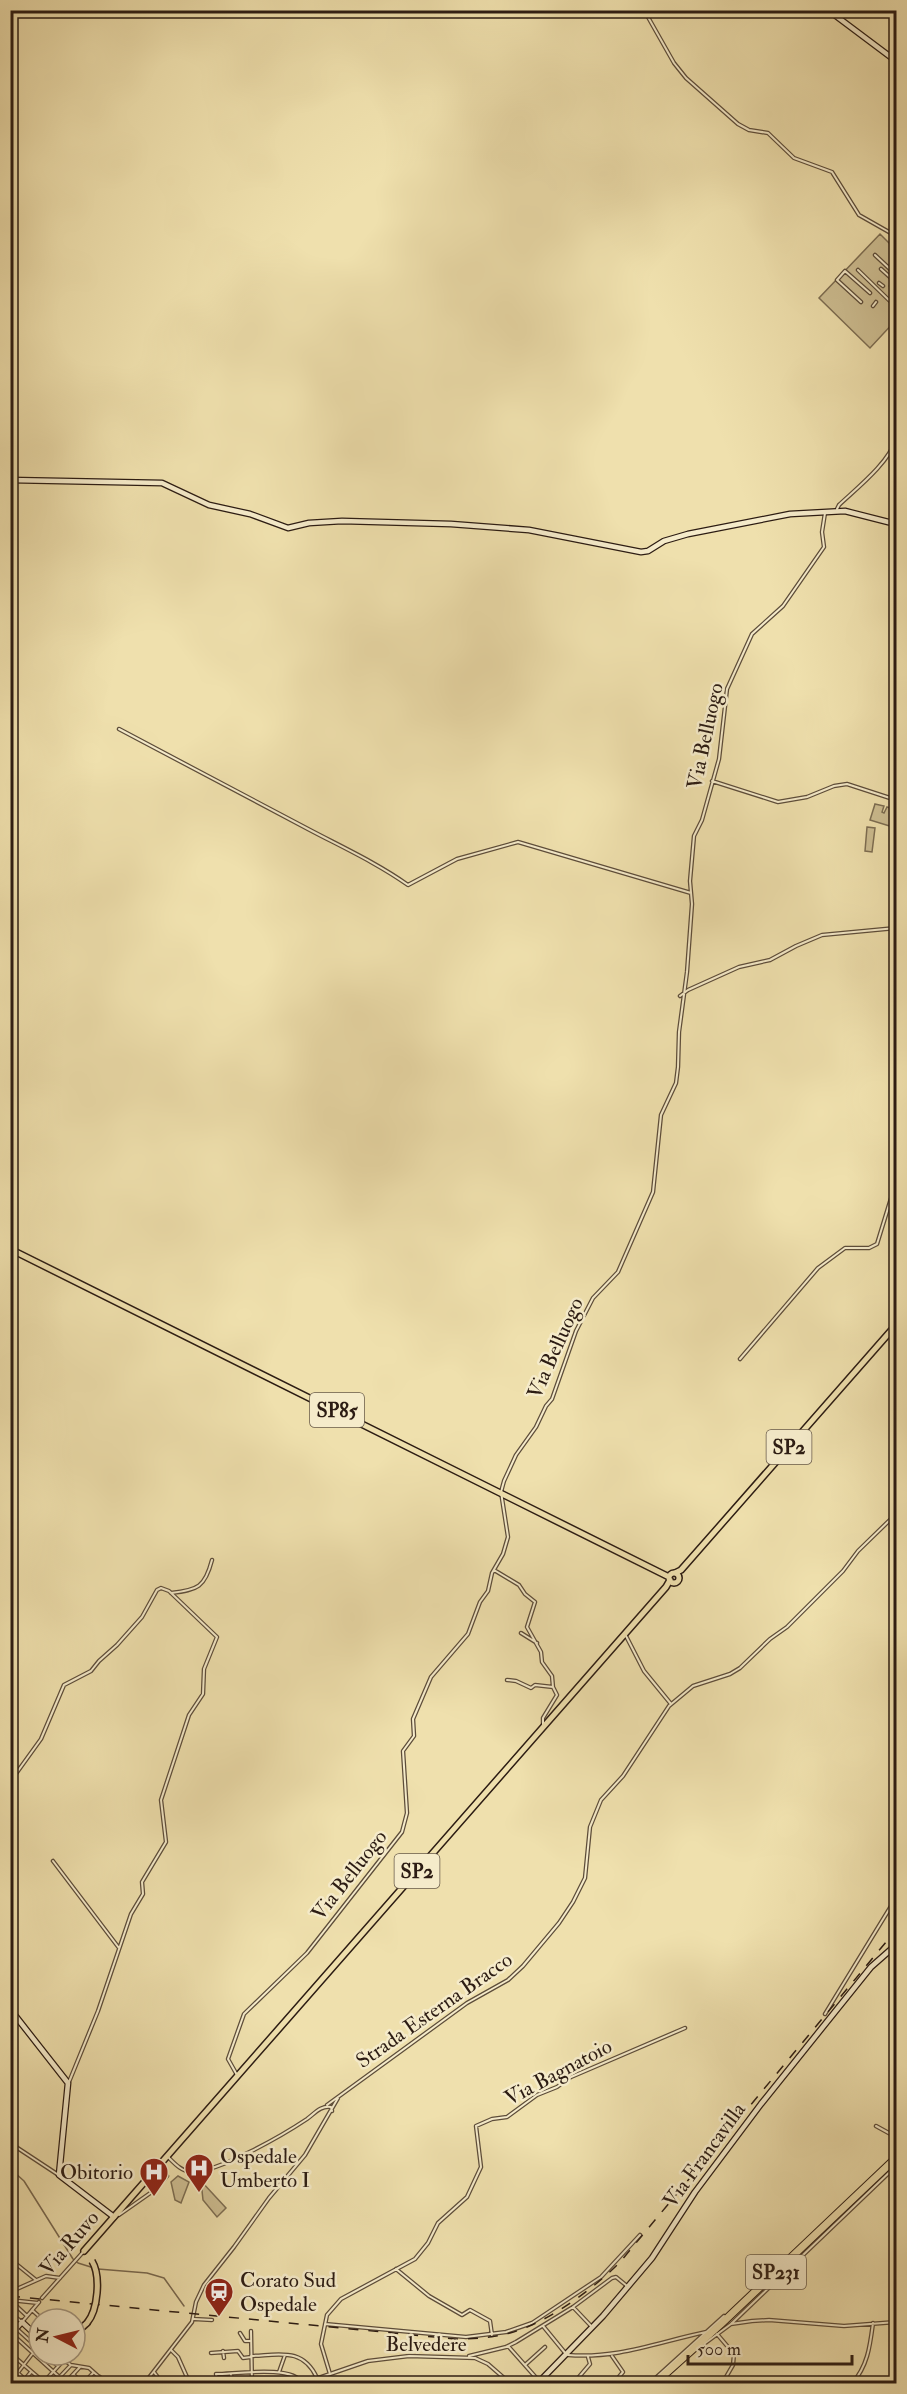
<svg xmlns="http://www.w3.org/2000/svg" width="907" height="2394" font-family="'IM FELL Double Pica',serif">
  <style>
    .green { fill: #cebf93; stroke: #7d6e53; stroke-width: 1.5 }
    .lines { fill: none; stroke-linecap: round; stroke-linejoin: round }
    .stream { stroke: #796950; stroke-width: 1.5 }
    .street-casing { stroke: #5d4d3a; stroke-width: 4.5 }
    .secondary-casing { stroke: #2c1c13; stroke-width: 7 }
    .primary-casing { stroke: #2c1c13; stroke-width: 8 }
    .highway-casing { stroke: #2c1c13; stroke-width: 9 }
    .street { stroke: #f5ebca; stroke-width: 2 }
    .secondary { stroke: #f5ebca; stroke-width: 4.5 }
    .primary { stroke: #efe0ad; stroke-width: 5 }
    .highway { stroke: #efe0ad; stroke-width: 7 }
    .rail { stroke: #2c1c13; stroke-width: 1.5; stroke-dasharray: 10 10; stroke-linecap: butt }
    .primary-bridge-casing { stroke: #2c1c13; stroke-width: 8; stroke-linecap: butt }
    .primary-bridge { stroke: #efe0ad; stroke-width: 5 }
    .labels { text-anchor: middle; stroke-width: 5; stroke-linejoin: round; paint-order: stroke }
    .shield { fill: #f5ebca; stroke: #685a4a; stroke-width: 1.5 }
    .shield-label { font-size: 20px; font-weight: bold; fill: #2c1c13 }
    .street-label { font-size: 21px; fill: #2c1c13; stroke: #f5ebca }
    .poi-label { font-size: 21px; fill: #2c1c13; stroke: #f5ebca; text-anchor: start }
  </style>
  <rect width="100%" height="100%" fill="#efe0ad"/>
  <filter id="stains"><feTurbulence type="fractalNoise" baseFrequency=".00333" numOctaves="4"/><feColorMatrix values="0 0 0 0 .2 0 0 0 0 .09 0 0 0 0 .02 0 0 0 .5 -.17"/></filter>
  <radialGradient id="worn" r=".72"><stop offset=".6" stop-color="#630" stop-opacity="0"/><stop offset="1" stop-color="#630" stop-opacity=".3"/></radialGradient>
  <path class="green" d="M880,234L896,250V320L870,348L819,298Z
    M875,804L884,806L882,812L884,813L887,807L896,810V828L870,820Z
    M867,827L875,828L872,852L865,851Z
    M178,2176L189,2182L181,2203L175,2200L171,2182Z
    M201,2181L226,2208L217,2217L203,2200Z"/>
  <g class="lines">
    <path class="stream" d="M10,2174L14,2172L24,2181L73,2259L78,2263L94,2268
      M98,2269L147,2273L164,2278L184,2306"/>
    <g class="street-casing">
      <path id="street" d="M644,10L674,63L686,78L738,124L749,130L768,133L794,158L832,172L859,215L896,236
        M875,255L891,270
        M881,269L891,278
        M858,270L896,307
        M879,283L883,286
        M891,286L895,282
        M861,302L837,280L845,271L870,293
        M873,306L876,302
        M837,509L839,505C857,488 889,463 896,439
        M119,729C182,762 245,795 308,829C342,847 377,863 408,885L457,859L518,842L691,893
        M712,781L778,802L807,797L834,786L847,784L890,798L896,792
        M680,996L688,990L739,967L770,960L796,946L822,935L896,928
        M740,1359L818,1268L845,1248H869L877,1244L896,1182
        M494,1570L519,1585L525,1594L535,1602L527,1627L541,1652L542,1662L552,1676L553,1687L557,1695L543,1718V1727
        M171,1593C198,1590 205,1587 212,1560
        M521,1633L537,1643
        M625,1634L644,1671L671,1704
        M507,1680L516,1681L531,1688L535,1685L553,1687
        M10,1782L41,1739L64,1685L91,1671L99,1661L117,1645L142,1617L157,1590L161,1588L169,1591L217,1637L204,1669L203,1694L189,1715L161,1800L166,1842L142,1882L143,1894L131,1914L98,2011L69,2082
        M53,1861L119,1948
        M825,2014L896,1898
        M237,2075L228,2059L244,2014L307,1953L402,1832L407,1813L403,1751L414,1736L413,1719L431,1677L468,1634L480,1602L488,1591L492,1573L503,1554L508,1537L501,1492L504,1481L516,1455L536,1427L546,1406L552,1399L576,1331L593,1298L618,1272L653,1192L661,1115L676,1083L678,1067L679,1032L687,972L692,904L690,881L694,836L702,820L719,759L727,689L752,634L783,606L824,547L822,532L825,513
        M327,2105L467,2003L508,1980L523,1966L559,1923L573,1902L585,1878L590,1827L601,1800L623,1776L669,1706L693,1686L730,1674L740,1668L770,1639L787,1627L843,1571L858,1551L896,1514
        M876,2126L896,2137
        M10,2143L57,2174
        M168,2157C174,2163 182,2172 192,2172C219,2172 283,2135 307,2119C314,2114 321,2105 331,2107L332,2111
        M119,2215L156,2189L167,2176
        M10,2259L36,2280
        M396,2269L429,2296L462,2315L470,2310L490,2321L492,2335
        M10,2292L46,2276L60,2278
        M42,2298L84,2251
        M10,2300L38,2303
        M11,2301L27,2316
        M573,2307L592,2327
        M32,2310L42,2319
        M10,2313L22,2322L39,2302
        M194,2319L212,2320
        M10,2321L17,2327
        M325,2324L466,2337L506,2332L532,2323L601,2277L640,2235
        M731,2324L896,2166
        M543,2326L566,2354
        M17,2329L39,2349
        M251,2331L252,2384
        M240,2333L245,2341H251
        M12,2334L67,2384
        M717,2334L734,2354L733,2365L722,2384
        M704,2344L731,2324L752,2321L769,2320L844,2326L896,2322
        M508,2346L539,2381
        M171,2350L178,2357L190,2384
        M223,2351L224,2358
        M10,2353L46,2384
        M211,2353L238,2351L243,2358L251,2357
        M45,2355L58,2366
        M56,2355L71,2365L89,2368L107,2384
        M568,2355C618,2359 658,2342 706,2332
        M251,2356C279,2355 303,2347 317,2378
        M469,2356L506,2347L516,2342L573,2307L612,2278L616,2277L627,2286
        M612,2356L623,2372L613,2384
        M10,2364L16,2358
        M525,2365L545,2347
        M10,2366L30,2384
        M154,2372L163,2384
        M279,2372L285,2355
        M330,2374L321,2344L327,2315L341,2299L415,2259L428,2243L438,2223L467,2197L481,2167L476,2126L492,2119L507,2117L537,2095L557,2087L571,2077L685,2028
        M74,2375L83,2384
        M231,2375L234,2384
        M10,2383L39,2345
        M21,2384L31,2372
        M32,2384L38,2377
        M42,2384L63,2361
        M53,2384L70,2366
        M64,2384L80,2367
        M83,2384L93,2373
        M93,2384L100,2377
        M144,2384L192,2322L196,2302L204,2285L234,2247L269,2198L305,2155L338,2098
        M218,2384L216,2374C235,2374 293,2365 302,2383
        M301,2384L368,2361L409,2356L475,2358L488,2364L511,2384
        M573,2384L590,2364L588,2357
        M649,2384L724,2316
        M852,2384C868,2365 870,2346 873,2323"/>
    </g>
    <g class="secondary-casing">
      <path id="secondary" d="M828,10L896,61
        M10,480L162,483L209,505L250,514L288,528L309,523L342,521L451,524L529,530L641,552L648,551L664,541L688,534L790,514L845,511L896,524
        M10,2009L68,2083L59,2175L114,2217
        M10,2335L22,2322L39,2338
        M537,2384L603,2316L652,2258L695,2192L761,2104L871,1967L896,1945"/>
    </g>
    <g class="primary-casing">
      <path id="primary" d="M10,1249L669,1577
        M675,1573L681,1570L896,1325
        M669 1578a5 5 0 1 1 10 0a5 5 0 1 1-10 0Z
        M84,2251L666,1587L670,1580
        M75,2334L87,2323"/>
    </g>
    <g class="highway-casing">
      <path id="highway" d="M654,2384L721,2324L896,2158"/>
    </g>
    <use href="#street" class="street"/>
    <use href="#secondary" class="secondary"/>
    <use href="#primary" class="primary"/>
    <use href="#highway" class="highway"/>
    <path class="rail" d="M10,2296L455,2339C474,2339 492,2338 510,2333C547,2323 594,2289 621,2261L896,1930"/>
    <g class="primary-bridge-casing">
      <path id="primary-bridge" d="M87,2323C98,2310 101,2276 92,2261"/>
    </g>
    <use href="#primary-bridge" class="primary-bridge"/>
  </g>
  <defs>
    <g id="hospital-pin" transform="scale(1.5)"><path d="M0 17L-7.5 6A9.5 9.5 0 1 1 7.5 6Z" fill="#8f2418" stroke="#f5ebca"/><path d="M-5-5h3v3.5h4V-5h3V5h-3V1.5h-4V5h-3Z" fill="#fff"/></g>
    <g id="station-pin" transform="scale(1.5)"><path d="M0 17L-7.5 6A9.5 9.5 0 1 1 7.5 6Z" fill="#8f2418" stroke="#f5ebca"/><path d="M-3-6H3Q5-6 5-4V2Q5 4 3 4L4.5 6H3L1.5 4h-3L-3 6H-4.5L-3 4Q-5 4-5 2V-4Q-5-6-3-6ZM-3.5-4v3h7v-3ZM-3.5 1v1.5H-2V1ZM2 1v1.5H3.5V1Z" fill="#fff"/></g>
  </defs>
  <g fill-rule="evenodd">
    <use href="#hospital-pin" x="199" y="2168"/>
    <use href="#hospital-pin" x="154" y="2172"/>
    <use href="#station-pin" x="219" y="2292"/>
  </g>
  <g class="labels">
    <g class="shield">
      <rect x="310" y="1393" width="54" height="34" rx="4.5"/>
      <rect x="766.5" y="1430" width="45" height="34" rx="4.5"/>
      <rect x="394.5" y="1854" width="45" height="34" rx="4.5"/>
      <rect x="746" y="2255" width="60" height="34" rx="4.5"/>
    </g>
    <g class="shield-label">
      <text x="337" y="1417">SP85</text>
      <text x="789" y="1454">SP2</text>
      <text x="417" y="1878">SP2</text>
      <text x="776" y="2279">SP231</text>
    </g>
    <g class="street-label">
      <text transform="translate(705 736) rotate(-78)" y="7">Via Belluogo</text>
      <text transform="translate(555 1348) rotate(-66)" y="7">Via Belluogo</text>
      <text transform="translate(349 1875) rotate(-52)" y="7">Via Belluogo</text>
      <text transform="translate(434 2010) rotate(-35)" y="7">Strada Esterna Bracco</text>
      <text transform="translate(558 2072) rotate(-28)" y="7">Via Bagnatoio</text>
      <text transform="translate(704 2155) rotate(-54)" y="7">Via Francavilla</text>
      <text transform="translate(69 2243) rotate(-49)" y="7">Via Ruvo</text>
      <text x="426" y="2351">Belvedere</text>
    </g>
    <g class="poi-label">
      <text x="220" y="2163">Ospedale<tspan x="220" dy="24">Umberto I</tspan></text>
      <text x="133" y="2179" text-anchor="end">Obitorio</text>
      <text x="240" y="2287">Corato Sud<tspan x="240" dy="24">Ospedale</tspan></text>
    </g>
  </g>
  <rect width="907" height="2394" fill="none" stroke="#efe0ad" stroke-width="36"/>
  <rect x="12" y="12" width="883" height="2370" fill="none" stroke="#2c1c13" stroke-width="3"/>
  <rect x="18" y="18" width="871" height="2358" fill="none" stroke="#2c1c13" stroke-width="1.5"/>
  <g transform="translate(57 2337) rotate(277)"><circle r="28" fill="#f5ebca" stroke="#a59881" stroke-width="1.5"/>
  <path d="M0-4.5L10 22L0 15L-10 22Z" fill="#8f2418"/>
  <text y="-9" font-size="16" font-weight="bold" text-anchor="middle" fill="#2c1c13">N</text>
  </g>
  <path d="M688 2355v9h164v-9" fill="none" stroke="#2c1c13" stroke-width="3"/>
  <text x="697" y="2355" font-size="18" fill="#2c1c13" stroke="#f5ebca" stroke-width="4.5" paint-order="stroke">500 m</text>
  <rect width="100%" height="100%" filter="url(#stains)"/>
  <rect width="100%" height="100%" fill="url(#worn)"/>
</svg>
